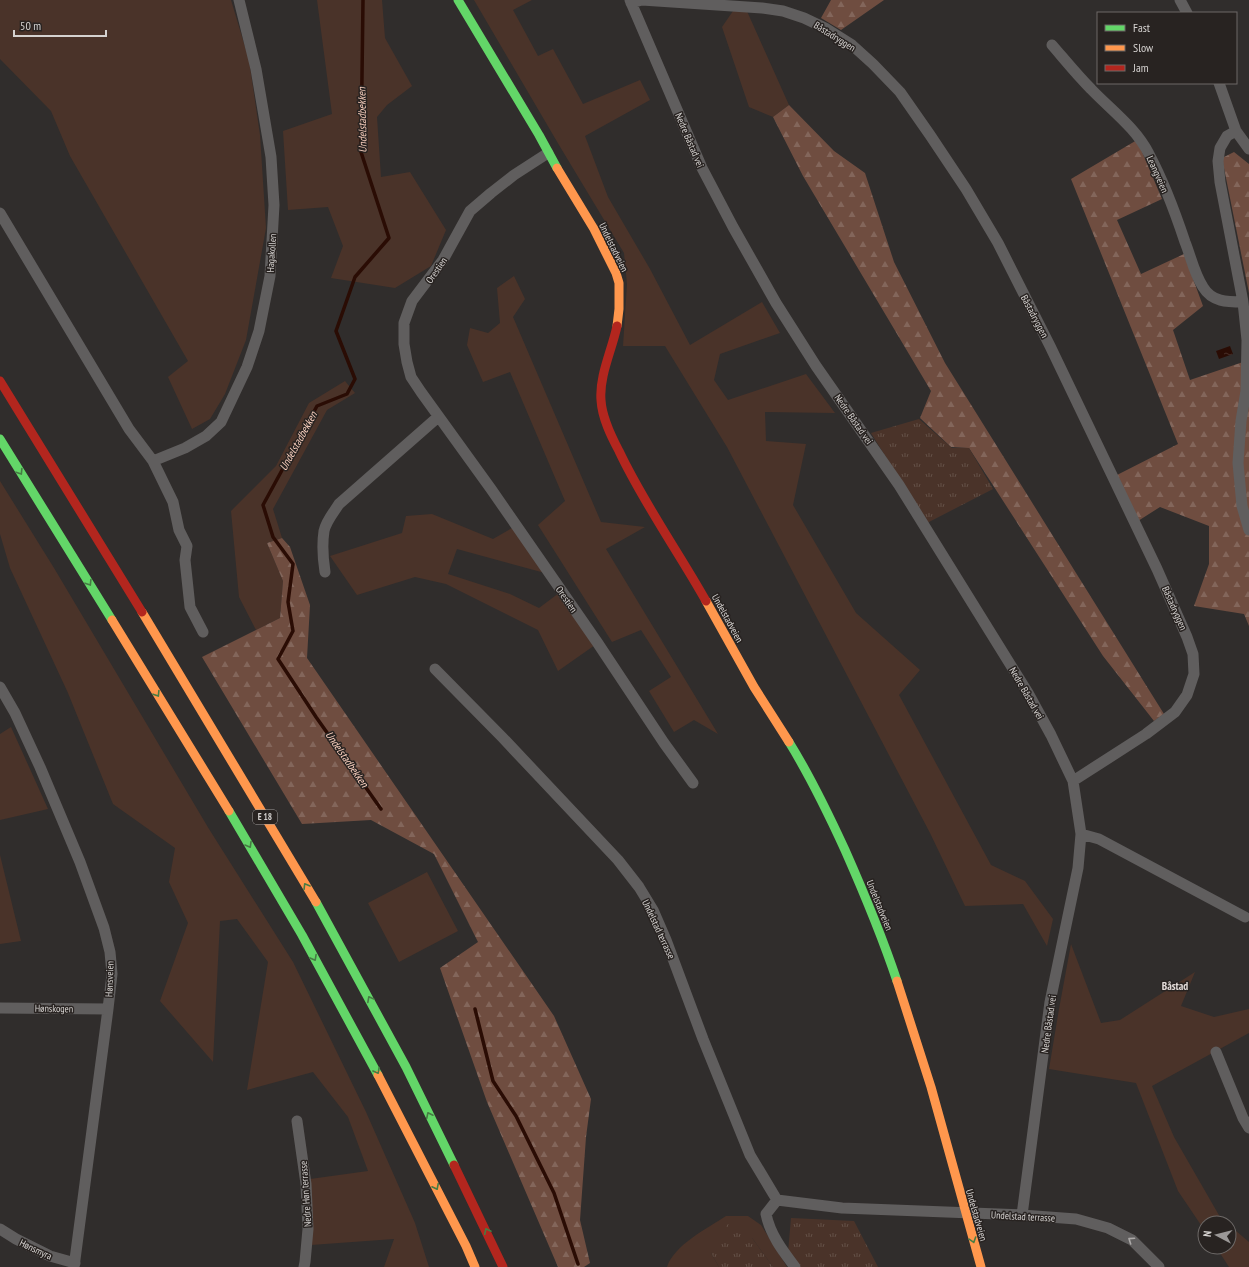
<svg xmlns="http://www.w3.org/2000/svg" width="1249" height="1267" font-family="'PT Sans Narrow',sans-serif">
  <style>
    .green { fill: #4a3329 }
    .forest { fill: url(#forest-firs) }
    .park { fill: url(#park-tufts) }
    .water { fill: url(#water-ripples) }
    .lines { fill: none; stroke-linecap: round; stroke-linejoin: round }
    .stream { stroke: #2a0c04; stroke-width: 3.5 }
    .street { stroke: #605e5e; stroke-width: 11 }
    .fast { stroke: #63d668; stroke-width: 9 }
    .slow { stroke: #ff974d; stroke-width: 9 }
    .jam { stroke: #b3261e; stroke-width: 9 }
    .oneway { stroke: #467c44 }
    .oneway2 { stroke: #aca9a8 }
    .labels { text-anchor: middle; stroke-width: 3; stroke-linejoin: round; paint-order: stroke }
    .shield { fill: #282321; stroke: #a19e9c; stroke-width: 1 }
    .shield-label { font-size: 9px; font-weight: bold; fill: #d5d2d0 }
    .street-label { font-size: 10px; fill: #d5d2d0; stroke: #282321 }
    .water-label { font-size: 11px; font-style: italic; fill: #fad0bf; stroke: #282321 }
    .neighbourhood-label { font-size: 11px; font-weight: bold; fill: #e4dcd9; stroke: #282321 }
  </style>
  <defs>
    <pattern id="forest-firs" width="22" height="20" patternUnits="userSpaceOnUse"><rect width="22" height="20" fill="#6f4d40"/><path d="M5 1l3.5 6h-7zM16 11l3.5 6h-7z" fill="#83665b"/></pattern>
    <pattern id="park-tufts" width="24" height="20" patternUnits="userSpaceOnUse"><rect width="24" height="20" fill="#4a3329"/><path d="M3 7l-1-3M5 7V3M7 7l1-3M15 17l-1-3M17 17v-4M19 17l1-3" fill="none" stroke="#635047"/></pattern>
    <pattern id="water-ripples" width="26" height="14" patternUnits="userSpaceOnUse"><rect width="26" height="14" fill="#2a0c04"/><path d="M2 4q2-2 4 0t4 0M15 11q2-2 4 0t4 0" fill="none" stroke="#482e28"/></pattern>
  </defs>
  <rect width="100%" height="100%" fill="#302d2c"/>
  <path class="green" d="M0,0H231L249,60L260,135L266,228L246,340L225,394L210,419L192,429L168,377L188,361L70,156L51,111L0,59Z
    M317,0H382L385,38L412,86L387,105L377,117L381,177L410,172L446,230L431,266L395,288L331,278L343,246L328,207L288,210L283,131L332,114Z
    M474,0H532L513,10L538,56L553,49L583,104L640,80L650,100L585,136L608,197L650,269L690,345L762,302L780,333L720,354L714,380L728,400L806,374L835,413L765,412L766,441L806,444L793,505L856,613L920,670L899,695L991,865L1025,881L1053,919L1047,946L1023,904L965,906L930,833L727,447L665,346H623L627,284L624,253L559,145Z
    M746,9L789,105L773,117L749,107L722,27L733,11Z
    M514,276L525,299L513,317L601,522L645,527L606,549L718,734L694,720L674,732L649,691L671,677L641,630L612,642L538,525L565,501L510,372L483,382L467,345L470,328L488,333L500,323L497,288Z
    M345,381L355,393L327,410L273,509L282,538L267,543L283,581L280,618L256,630L239,597L231,511L276,466L309,403Z
    M0,481L54,568L209,829L293,962L366,1112L415,1223L429,1267H384L394,1239L311,1245L310,1179L368,1171L348,1117L313,1072L247,1090L268,962L237,919L220,921L213,1062L160,1001L188,923L169,882L175,848L113,804L68,693L10,568L0,534Z
    M432,514L493,539L512,528L545,573L457,549L448,574L510,594L539,608L559,593L595,645L558,671L538,630L446,584L415,577L357,595L330,556L402,533L406,516Z
    M11,727L48,809L0,820V734Z
    M0,855L21,941L0,944Z
    M427,872L458,931L399,962L368,903Z
    M1071,944L1101,1023L1120,1020L1195,972L1181,1006L1214,1017L1249,1009V1033L1152,1086L1174,1137L1220,1217L1227,1223H1205V1231L1178,1191L1136,1083L1049,1069L1059,1009Z
    M726,1216H748L761,1225L787,1267H773L752,1238L711,1253L719,1267H667C674,1245 708,1228 726,1216Z
    M1229,1225L1249,1242V1267H1229L1216,1247H1229Z"/>
  <path class="forest" d="M831,0H884L841,30L821,18Z
    M789,105L834,151L865,173L894,262L945,363L1164,714L1154,721L1103,656L969,448L951,447L920,418L931,391L803,176L773,117Z
    M1137,140L1162,199L1117,220L1141,274L1184,254L1203,306L1173,330L1190,380L1249,360V626L1244,614L1194,606L1209,564V526L1160,507L1138,521L1115,476L1178,444L1071,179Z
    M1234,152L1249,164V293L1222,158Z
    M282,538L290,547L310,605L307,658L554,1016L591,1099L586,1137L580,1220L590,1263L584,1267H558L487,1102L440,968L478,942L434,854L371,820L302,824L202,657L280,618L283,581L267,543Z"/>
  <path class="park" d="M919,419L952,448H969L993,489L927,523L871,433Z
    M791,1218L854,1221L878,1267H800L788,1253Z
    M729,1222L752,1238L773,1267H719L711,1253Z"/>
  <path class="water" d="M1230,346L1233,354L1219,359L1216,351Z"/>
  <g class="lines">
    <path class="stream" d="M363,0L361,152L389,238L355,277L336,331L355,379L347,394L317,406L263,505L273,537L293,564L288,602L293,631L278,659L316,717L381,809
      M475,1009L493,1081L516,1116L554,1193L578,1264"/>
    <path class="street" d="M630,0L702,168L733,227L776,303L816,366L899,485L1028,693L1051,735L1073,781L1081,834L1078,868L1050,1002L1022,1215
      M1180,0L1187,13
      M631,3L642,0L762,8L783,11L804,18L825,28L852,45L873,64L900,92L930,135L966,189L998,243L1050,346L1157,569L1187,637L1193,654L1194,674L1187,695L1175,712L1146,734L1073,781
      M1052,45C1065,60 1077,75 1091,89C1111,110 1136,128 1149,154C1164,182 1175,212 1185,242C1191,257 1194,273 1203,287C1212,302 1227,302 1243,302
      M1219,83L1236,131L1249,149
      M1236,131L1227,136L1220,148L1218,161L1220,182L1243,302L1247,340L1246,391L1241,421L1238,463L1242,506L1249,530
      M548,153L514,175L491,193L470,211L443,260L412,301L404,323V344L407,362L411,377L421,392L491,489L597,642L664,743L693,783
      M0,213L129,429L153,461L173,502L179,530L187,546L185,560L190,607L203,632
      M153,461L185,448L206,436L221,422L247,367L259,331L270,276L274,205L271,157L256,69L239,0
      M325,572C323,559 322,544 324,531C326,521 334,512 339,504L438,417
      M435,669L502,737L618,860L639,887L653,910L666,940L703,1039L750,1155L777,1200
      M0,687L15,713L40,767L80,862L104,928L110,952L112,974L108,1009L74,1267
      M1081,834L1099,839L1245,917
      M0,1008L108,1009
      M1216,1052L1243,1118L1249,1128
      M297,1121L306,1184L308,1229L305,1262L304,1267
      M777,1200L842,1208L1022,1215L1076,1219L1108,1228L1132,1240L1159,1267
      M777,1200L766,1214C770,1234 782,1250 795,1267
      M0,1229L16,1239L50,1256L75,1263"/>
    <path class="fast" d="M458,0L539,135L557,168
      M0,439L112,620
      M789,742C810,776 828,813 845,850C864,893 882,936 897,981
      M229,811L302,935L378,1075
      M316,902L406,1067L454,1165"/>
    <path class="slow" d="M557,168L594,229L616,273L619,283V309L617,326
      M706,601L754,687L789,742
      M142,612L316,902
      M112,620L229,811
      M897,981L931,1087L981,1267
      M378,1075L466,1246L475,1267"/>
    <path class="jam" d="M617,326C612,350 599,376 601,400C602,418 611,436 619,451C644,504 678,551 706,601
      M0,381L142,612
      M454,1165L503,1267"/>
  </g>
  <defs><path id="oneway-chevron" d="M-2-3.5L2.5 0L-2 3.5" fill="none" stroke-width="1.6" stroke-linecap="round" stroke-linejoin="round"/></defs>
  <g class="oneway">
    <use href="#oneway-chevron" transform="translate(20 472) rotate(58)"/>
    <use href="#oneway-chevron" transform="translate(89 583) rotate(58)"/>
    <use href="#oneway-chevron" transform="translate(157 694) rotate(58)"/>
    <use href="#oneway-chevron" transform="translate(249 845) rotate(60)"/>
    <use href="#oneway-chevron" transform="translate(306 886) rotate(-121)"/>
    <use href="#oneway-chevron" transform="translate(314 958) rotate(61)"/>
    <use href="#oneway-chevron" transform="translate(370 999) rotate(-118)"/>
    <use href="#oneway-chevron" transform="translate(377 1071) rotate(61)"/>
    <use href="#oneway-chevron" transform="translate(429 1115) rotate(-116)"/>
    <use href="#oneway-chevron" transform="translate(436 1187) rotate(63)"/>
    <use href="#oneway-chevron" transform="translate(487 1231) rotate(-116)"/>
    <use href="#oneway-chevron" transform="translate(973 1240) rotate(72)"/>
  </g>
  <use class="oneway2" href="#oneway-chevron" transform="translate(1131 1240) rotate(-146)"/>
  <g class="labels">
    <rect class="shield" x="253" y="810" width="24" height="14" rx="3"/>
    <g class="shield-label">
      <text x="265" y="820">E 18</text>
    </g>
    <g class="street-label">
      <text transform="translate(835 36) rotate(32)" y="4">Båstadryggen</text>
      <text transform="translate(690 140) rotate(67)" y="4">Nedre Båstad vei</text>
      <text transform="translate(1158 174) rotate(66)" y="4">Leangveien</text>
      <text transform="translate(614 247) rotate(64)" y="4">Undelstadveien</text>
      <text transform="translate(271 253) rotate(-86)" y="4">Hagakollen</text>
      <text transform="translate(436 270) rotate(-55)" y="4">Orestien</text>
      <text transform="translate(1035 316) rotate(62)" y="4">Båstadryggen</text>
      <text transform="translate(854 419) rotate(55)" y="4">Nedre Båstad vei</text>
      <text transform="translate(567 599) rotate(55)" y="4">Orestien</text>
      <text transform="translate(1175 608) rotate(66)" y="4">Båstadryggen</text>
      <text transform="translate(728 618) rotate(61)" y="4">Undelstadveien</text>
      <text transform="translate(1027 693) rotate(60)" y="4">Nedre Båstad vei</text>
      <text transform="translate(880 905) rotate(68)" y="4">Undelstadveien</text>
      <text transform="translate(659 929) rotate(65)" y="4">Undelstad terrasse</text>
      <text transform="translate(109 979) rotate(-88)" y="4">Hønsveien</text>
      <text transform="translate(54 1008) rotate(1)" y="4">Hønskogen</text>
      <text transform="translate(1048 1024) rotate(-82)" y="4">Nedre Båstad vei</text>
      <text transform="translate(305 1194) rotate(-94)" y="4">Nedre Høn terrasse</text>
      <text transform="translate(977 1215) rotate(74)" y="4">Undelstadveien</text>
      <text transform="translate(1023 1216) rotate(3)" y="4">Undelstad terrasse</text>
      <text transform="translate(36 1249) rotate(25)" y="4">Hønsmyra</text>
    </g>
    <g class="water-label">
      <text transform="translate(362 120) rotate(-91)" y="4">Undelstadbekken</text>
      <text transform="translate(298 441) rotate(-61)" y="4">Undelstadbekken</text>
      <text transform="translate(347 759) rotate(55)" y="4">Undelstadbekken</text>
    </g>
    <g class="neighbourhood-label">
      <text x="1175" y="990">Båstad</text>
    </g>
  </g>
  <rect x="1097" y="12" width="140" height="72" fill="#282321" stroke="#6d6967"/>
  <rect x="1105" y="25" width="20" height="6" fill="#63d668" stroke="#6d6967"/>
  <text x="1133" y="32" font-size="12" fill="#d5d2d0">Fast</text>
  <rect x="1105" y="45" width="20" height="6" fill="#ff974d" stroke="#6d6967"/>
  <text x="1133" y="52" font-size="12" fill="#d5d2d0">Slow</text>
  <rect x="1105" y="65" width="20" height="6" fill="#b3261e" stroke="#6d6967"/>
  <text x="1133" y="72" font-size="12" fill="#d5d2d0">Jam</text>
  <g transform="translate(1217 1235) rotate(277)"><circle r="19" fill="#282321" stroke="#6d6967"/>
  <path d="M0-3L7 15L0 10L-7 15Z" fill="#9b9897"/>
  <text y="-6" font-size="11" font-weight="bold" text-anchor="middle" fill="#d5d2d0">N</text>
  </g>
  <path d="M14 30v6h92v-6" fill="none" stroke="#d5d2d0" stroke-width="2"/>
  <text x="20" y="30" font-size="12" fill="#d5d2d0" stroke="#282321" stroke-width="3" paint-order="stroke">50 m</text>
</svg>
